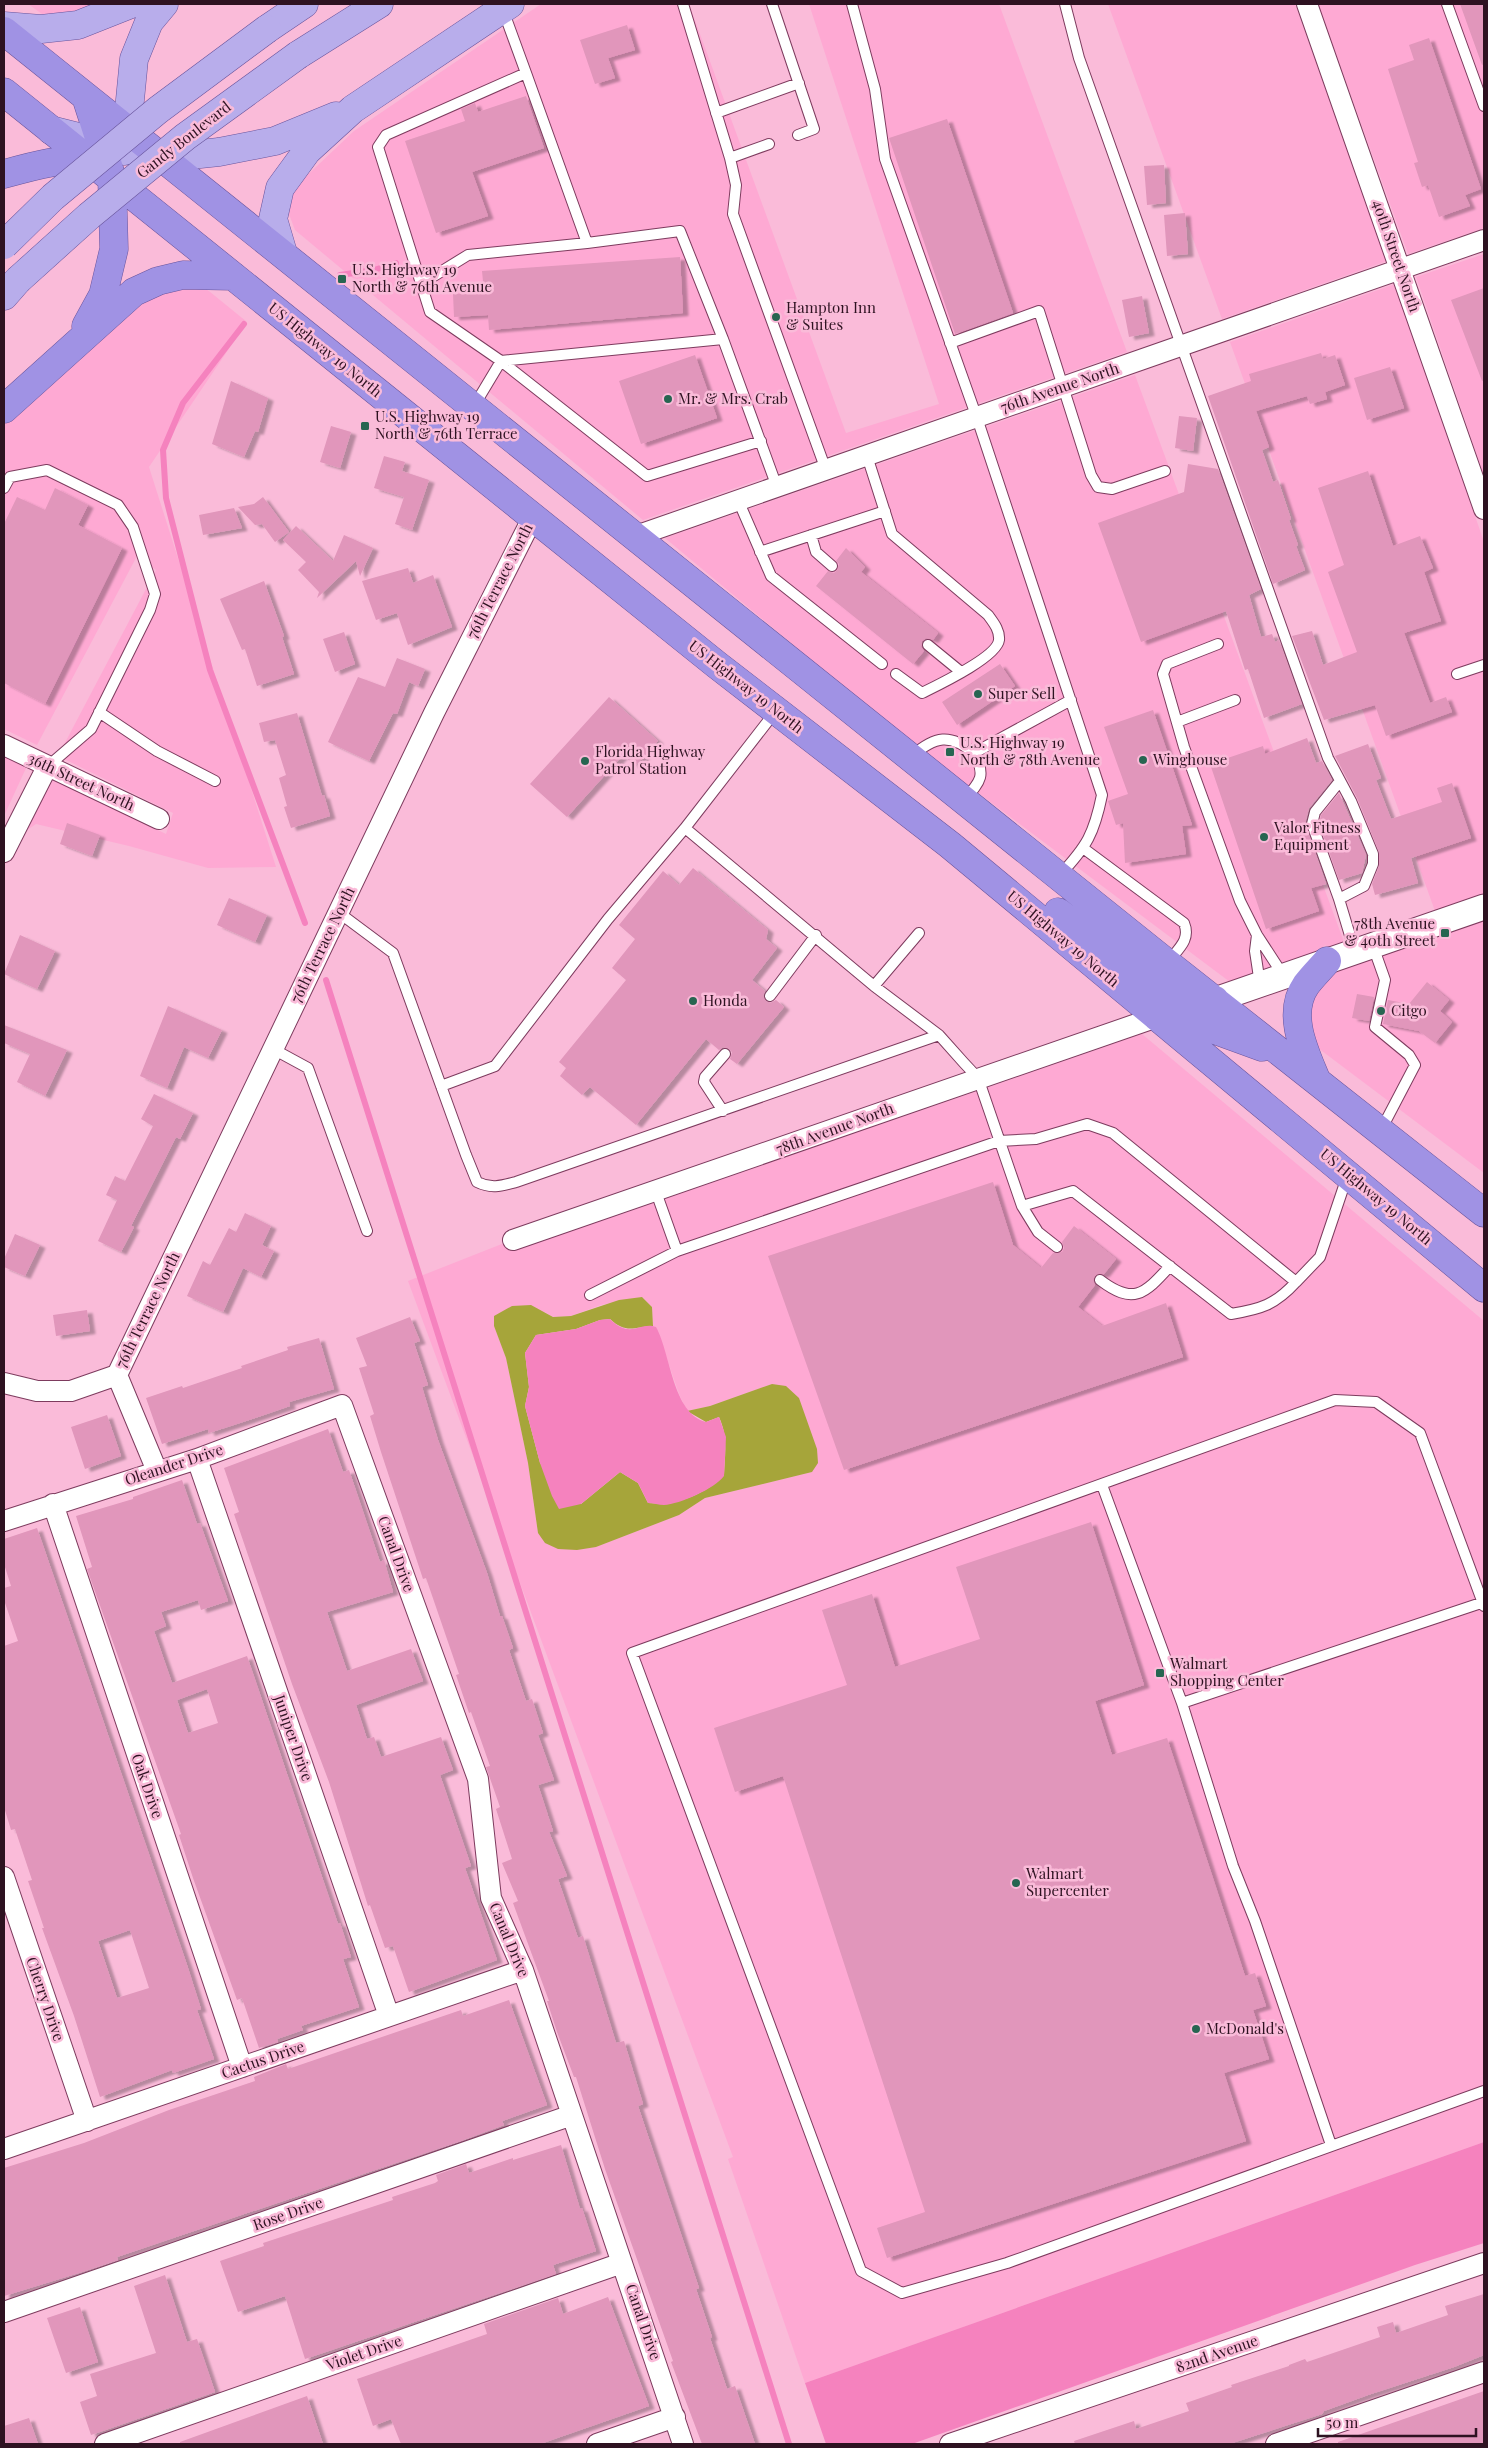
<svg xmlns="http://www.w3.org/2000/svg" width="1488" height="2448" font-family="'Playfair Display',serif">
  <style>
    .built { fill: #fea9d3; fill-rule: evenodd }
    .green { fill: #a6a53a }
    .water { fill: #f582be }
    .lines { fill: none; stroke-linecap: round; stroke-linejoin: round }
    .stream { stroke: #f582be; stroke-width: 6 }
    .building { fill: #e196bb; fill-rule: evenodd; filter: url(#shadow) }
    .service-casing { stroke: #7d3b5e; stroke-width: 12 }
    .minor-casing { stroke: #7d3b5e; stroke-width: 22 }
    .tertiary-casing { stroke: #7d3b5e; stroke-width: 27 }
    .primary-casing { stroke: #68549c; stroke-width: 29 }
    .trunk-casing { stroke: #68549c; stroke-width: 29 }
    .service { stroke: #fff; stroke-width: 10 }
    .minor { stroke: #fff; stroke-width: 20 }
    .tertiary { stroke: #fff; stroke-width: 25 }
    .primary { stroke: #b8adeb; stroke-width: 28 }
    .trunk { stroke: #a092e4; stroke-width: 28 }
    .primary-bridge-casing { stroke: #68549c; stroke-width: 29; stroke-linecap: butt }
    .primary-bridge { stroke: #b8adeb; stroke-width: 28 }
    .poi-dot { fill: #276551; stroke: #fabbd9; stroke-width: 2 }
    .labels { text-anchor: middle; stroke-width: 5; stroke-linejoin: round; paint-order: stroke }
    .street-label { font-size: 15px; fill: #2e1221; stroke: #fabbd9 }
    .poi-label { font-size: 15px; fill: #2e1221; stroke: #fabbd9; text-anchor: start }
  </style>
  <defs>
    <filter id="shadow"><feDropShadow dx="5.5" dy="3" stdDeviation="1" flood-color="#0004"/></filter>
  </defs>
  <rect width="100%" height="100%" fill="#fabbd9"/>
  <path class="built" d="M28,4H99L75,14L45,16Z
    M541,4H689L846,433L939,404L809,4H999L1127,352L643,520L295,230L287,209L290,194L298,184L354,131Z
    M1108,4H1295L1387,261L1222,319Z
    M1318,4H1484V228L1408,254Z
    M1484,254V476L1416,277Z
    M1395,284L1484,542V894L1435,911L1230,342Z
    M185,286L204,287L247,322L149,467L276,867L208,868L129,846L36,824L21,834L48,776L166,834L173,813L58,756L156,570L137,556L37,745L4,729V425L75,362L80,361L84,353L140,303L162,292Z
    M1135,375L1344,942L1329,948L1325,945L1320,951L1230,982L905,738L665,538Z
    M4,755L27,766L4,816Z
    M1484,919V1173L1314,1045L1310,1009L1314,994L1333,972Z
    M1142,1034L1484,1321V2142L805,2383L728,2159L733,2157L408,1281L611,1201L616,1216ZM642,1297L652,1307L653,1326L656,1327L679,1394L687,1411L710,1406L772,1384L812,1472L705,1498L679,1515L596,1547L538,1533L528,1463L506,1358L494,1326L545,1312L553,1317L571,1316L601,1305Z"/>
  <path class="green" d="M642,1297L652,1307L653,1326C634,1327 626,1334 610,1319L600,1320L576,1329L536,1335L525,1353L529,1387L525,1406L540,1463L581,1504L620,1472L638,1483L648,1503C675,1506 705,1495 724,1475C725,1455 728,1436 719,1417L706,1422L687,1411L710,1406L772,1384L786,1386L799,1398L817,1449L818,1463L812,1472L705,1498L679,1515L596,1547L577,1550L558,1549L545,1543L538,1533L528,1463L506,1358L494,1326V1316L512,1306L531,1305L553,1317L571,1316L619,1300Z"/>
  <path class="water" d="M610,1319C631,1340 640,1321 656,1327C671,1354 672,1413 706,1422L719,1417L726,1437L724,1476C714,1489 680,1504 664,1505C659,1505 653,1503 648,1503L638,1483L620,1472L581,1504L559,1509L552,1496L540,1463L525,1406L529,1387L525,1353L536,1335L576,1329L600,1320Z
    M1484,2142V2243L1415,2265L912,2444H826L805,2383Z"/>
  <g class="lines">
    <path class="stream" d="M340,275L374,270L396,263
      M244,324L183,403L163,450L166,498L210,670L305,923
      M326,980L789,2444"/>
  </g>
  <path class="building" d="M1460,4H1484V64L1482,65Z
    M627,25L635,50L608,58L615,78L595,84L580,40Z
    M1429,38L1481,189L1465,195L1470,206L1439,217L1428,185L1422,187L1414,163L1418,162L1388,69L1414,60L1409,45Z
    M526,96L544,148L472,172L488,216L436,233L405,141L465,121L461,109L475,103L478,112Z
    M947,119L1013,313L955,334L889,138Z
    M1164,165L1166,203L1147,205L1144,166Z
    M1185,213L1188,254L1167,256L1164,215Z
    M680,257L683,313L489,330L488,315L454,317L453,294L484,292L482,271Z
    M1484,288V380L1482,381L1451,300Z
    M1142,296L1149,333L1129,337L1122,300Z
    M1321,353L1323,359L1335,355L1345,385L1325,392L1327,399L1310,404L1307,396L1256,411L1269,447L1262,450L1273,482L1278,480L1291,519L1289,520L1298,545L1296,546L1305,570L1273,584L1208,396L1251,381L1249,374Z
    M695,355L717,418L641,444L619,381Z
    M1390,367L1404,408L1367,420L1354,378Z
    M231,381L268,398L258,432L255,431L244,457L212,444Z
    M1179,416L1197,418L1193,451L1175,448Z
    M331,426L351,432L340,468L320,462Z
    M384,456L405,462L402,471L429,480L412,530L395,524L404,497L374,488Z
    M1188,464L1218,469L1261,589L1249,595L1261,637L1272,634L1275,642L1279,640L1302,704L1264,718L1248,669L1245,670L1226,611L1141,642L1098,523L1184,492Z
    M1368,471L1393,546L1420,536L1433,568L1424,572L1441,621L1404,633L1430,703L1446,697L1452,712L1386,736L1375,705L1324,720L1292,636L1312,631L1323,665L1357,652L1328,572L1344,565L1318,488Z
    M55,488L88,505L78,525L122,548L45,704L4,683V524L17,497L45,510Z
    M263,497L289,532L275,542L262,524L255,525L238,507L254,504Z
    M234,508L242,528L203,535L199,515Z
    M296,526L333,561L344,535L373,548L360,576L356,561L317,598L319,592L298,570L306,562L283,540Z
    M846,548L865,567L861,572L938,633L933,640L926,638L922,641L921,647L924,651L913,664L816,586L828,571L834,573L837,570L839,564L836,561Z
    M408,568L413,583L433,575L452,627L408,645L397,613L376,620L362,581Z
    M264,581L284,636L282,637L294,674L257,686L245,649L242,650L220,599Z
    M344,632L355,664L335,672L323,639Z
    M397,658L425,669L418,686L409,682L397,714L393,713L369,761L328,742L358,677L385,687Z
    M1000,664L1015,686L957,725L942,702Z
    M609,697L658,741L635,766L623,755L567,817L530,784Z
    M1153,710L1192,825L1182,826L1186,854L1125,863L1123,823L1116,825L1108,801L1128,794L1104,727Z
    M297,713L322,796L324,795L330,816L291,828L284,807L287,806L279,778L286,775L275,740L264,742L259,723Z
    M1307,738L1316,763L1322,761L1332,780L1309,808L1305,823L1326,884L1311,888L1319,911L1266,929L1210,764L1263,746L1265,754Z
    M1368,744L1381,778L1376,780L1391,819L1442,802L1437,788L1452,783L1471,838L1411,858L1418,883L1375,895L1372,884L1379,866V852L1357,798L1335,756Z
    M1339,793L1366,855L1362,873L1339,880L1319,824L1321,815Z
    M67,823L100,835L92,856L60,844Z
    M693,868L768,930L766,939L777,948L752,980L765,991L763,996L766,1001L770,1003L776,1000L784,1007L737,1064L730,1059L732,1052L729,1049L723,1047L719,1050L706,1039L636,1125L590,1087L582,1095L560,1076L566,1068L559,1062L626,980L612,968L635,939L619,925L663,871L679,885Z
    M229,898L267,915L255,942L217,925Z
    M20,935L55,951L37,989L4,974Z
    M1427,982L1449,1000L1440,1011L1452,1022L1435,1043L1419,1031L1383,1024L1388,1000L1409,1004Z
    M1357,994L1374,997L1369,1021L1352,1018Z
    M168,1006L222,1030L208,1058L184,1047L167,1088L140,1076Z
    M4,1025L67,1050L45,1096L17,1082L30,1054L4,1043Z
    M154,1094L193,1113L180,1139L176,1137L131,1226L134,1227L121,1252L98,1241L117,1200L106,1195L115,1176L125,1181L153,1126L141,1119Z
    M993,1182L1013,1245L1041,1268L1053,1253L1062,1252L1064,1248L1062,1242L1074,1226L1116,1259L1104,1274L1095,1276L1093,1280L1095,1285L1078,1307L1102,1326L1166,1303L1183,1357L844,1470L768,1256Z
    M245,1213L271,1226L262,1245L274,1251L261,1277L243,1268L223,1312L187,1296L203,1261L210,1265L229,1228L236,1232Z
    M15,1234L40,1245L25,1276L4,1267V1259Z
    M87,1310L90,1331L56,1336L53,1315Z
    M410,1317L420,1341L414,1343L428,1385L422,1387L438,1440L487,1573L500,1616H502L513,1648L509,1650L526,1701L532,1699L543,1733L538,1735L554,1780L538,1785L553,1831L549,1832L567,1876L558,1879L578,1938L583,1936L616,2043L624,2041L643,2104L638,2106L699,2288L696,2289L712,2337L710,2338L727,2389L735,2386L755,2444H702L671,2362L673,2361L605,2169L576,2077H574L557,2032L547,2001H549L513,1903L518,1901L502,1863L512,1859L496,1809L500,1807L486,1767L490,1766L471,1712L469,1713L456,1675L459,1674L426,1578L423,1579L381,1452L370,1416L374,1414L359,1368L367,1366L356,1338Z
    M319,1338L334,1389L289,1402L290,1406L258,1417L209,1433L208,1429L162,1444L146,1398L182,1386L183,1388L242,1368L241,1366L288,1350L287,1347Z
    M107,1415L121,1456L85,1469L71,1427Z
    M328,1429L343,1472L349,1470L380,1562L384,1560L393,1592L327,1612L347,1671L411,1649L423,1681L356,1705L367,1739L374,1737L381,1757L441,1737L453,1770L440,1775L471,1866L465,1868L497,1960L409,1992L393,1946L385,1948L370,1905L368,1906L329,1782L292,1684L234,1514L239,1512L224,1468Z
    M182,1480L197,1524L200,1523L228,1601L201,1610L198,1600L161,1612L166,1626L154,1631L172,1683L247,1656L338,1924L340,1923L351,1957L343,1959L359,2007L301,2026L303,2030L277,2039L278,2042L259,2048L242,1998L237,2000L193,1878L179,1835L181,1834L87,1569L92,1567L76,1516L133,1499V1497ZM207,1689L218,1723L188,1733L177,1700Z
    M1091,1522L1144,1685L1095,1701L1112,1755L1167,1738L1245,1976L1255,1973L1266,2006L1253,2010L1269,2059L1224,2073L1246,2141L887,2258L877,2228L925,2212L783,1776L735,1792L714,1728L847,1685L822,1610L872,1594L895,1667L980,1639L956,1567Z
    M37,1528L187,1965L201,2009L197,2010L214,2059L173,2073L172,2070L100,2097L74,2016L42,1928H44L28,1881L32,1880L15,1829L11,1830L4,1807V1646L18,1641L4,1600V1588L11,1586L4,1564V1539ZM130,1930L149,1988L117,1998L98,1941Z
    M509,2000L547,2105L502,2121L504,2125L458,2142L117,2257L118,2260L82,2272L4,2296V2168L84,2143L169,2110L255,2081L254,2077L286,2064L288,2069L461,2010L463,2016Z
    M561,2145L580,2209L582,2208L596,2251L553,2265L556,2274L305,2359L285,2296L238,2312L220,2261L264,2246L263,2243L393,2200L392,2197L435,2183L438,2181L436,2175L466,2164L469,2173L513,2158V2160Z
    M165,2275L187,2342L197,2339L215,2392L91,2435L80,2402L97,2396L90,2374L156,2353L134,2286Z
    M1484,2294V2355L1454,2367L1368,2395L1324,2411L1322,2414L1229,2444H1075L1074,2441L1134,2421L1136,2429L1189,2411L1186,2403L1232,2387L1231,2385L1289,2366V2365L1305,2359L1307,2362L1380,2337L1377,2327L1393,2322L1396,2333L1448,2315L1445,2306Z
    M608,2297L649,2406L540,2444H401L391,2419L373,2426L357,2379L487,2334L484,2324L558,2298L563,2314Z
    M80,2307L98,2362L66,2373L47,2318Z
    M1484,2391V2444H1338V2442Z
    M307,2396L323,2444H180V2442Z
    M29,2418L38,2444H4V2426Z"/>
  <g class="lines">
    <g class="service-casing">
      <path id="service" d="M683,4L730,158L736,185L733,214L826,470
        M772,4L814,129L798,135
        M852,4L875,89L885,159L977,418L1102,795C1094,834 1087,846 1060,875
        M1065,4L1079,58L1328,758L1351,801L1373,854V864L1364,886L1339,899
        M1447,4L1484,106
        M503,10L526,73
        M716,113L799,83
        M730,158L769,144
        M587,243L680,231L723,339
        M421,284L468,255L587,243L526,73L386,135L378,147L430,312L501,361L723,339L777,487
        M950,343L1039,311L1091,475L1098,487L1112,489L1165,471
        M474,406L501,361L647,476L761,441
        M867,456L892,534L988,615C993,622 1000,630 999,640C997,657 938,685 922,693L896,674
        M4,488L10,477L47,470L118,505L133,527L155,594L150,610L91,729L47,767
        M738,500L771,576L882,664
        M811,535L816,552L832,566
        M760,552L885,511
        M1218,644L1167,664L1163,674L1184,747L1240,901L1257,935L1283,975
        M928,645L961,672
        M1457,674L1484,665
        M99,712L157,751L215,781
        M1177,722L1235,700
        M912,756C935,736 950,733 974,753L1071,700
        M1340,781L1315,812L1312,824L1339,899L1355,952
        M965,799C981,781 986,775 974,753
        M1083,848L1184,923C1191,940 1178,949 1168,962
        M338,912L393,953L466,1155L477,1182C491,1189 501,1186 516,1182L939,1035
        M1257,935L1255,951L1260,984
        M1373,946L1385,980L1375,1027L1409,1055L1415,1065L1381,1130
        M874,986L919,933
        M770,996L816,935
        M273,1049L308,1068L367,1231
        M441,1086L495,1066L608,919L685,828
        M723,1111L704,1082L705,1077L725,1054
        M656,1192L677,1251
        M1022,1206L1038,1232L1057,1247
        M1100,1280C1133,1305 1144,1295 1170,1266
        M1296,1282L1320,1257L1347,1177
        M590,1295L677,1251L999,1141L1036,1139L1087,1124L1113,1133L1296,1282C1275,1305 1261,1309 1231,1314L1073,1191L1022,1206L978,1078L964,1063L939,1035L874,986L685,828L775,712
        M1102,1485L1182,1703L1233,1866L1255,1921L1331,2145
        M1484,1606L1420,1433L1376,1402L1335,1400L632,1653L861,2271L902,2293L1007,2263L1484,2091
        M1182,1703L1484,1602"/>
    </g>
    <g class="minor-casing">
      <path id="minor" d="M1307,4L1484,509
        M636,536L1484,240
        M4,745L159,819
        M4,852L47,767
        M513,1240L1157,1017
        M117,1375L434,713L533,517
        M117,1375L157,1471
        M4,1383L37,1391H71L117,1375
        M197,1459L389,2016
        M53,1504L242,2067
        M4,1521L197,1459L342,1405L478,1779L491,1898L523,1970L683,2444
        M4,1877L87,2121
        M4,2149L523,1970
        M4,2312L572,2115
        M105,2444L622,2263
        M597,2444L675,2417
        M950,2444L1484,2263
        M1276,2444L1484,2372"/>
    </g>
    <g class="tertiary-casing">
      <path id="tertiary" d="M1215,1000L1484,907"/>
    </g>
    <g class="primary-casing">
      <path id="primary" d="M4,26L41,29L78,25L131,4
        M267,29L304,4
        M298,55L379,4
        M51,130L162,158L219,152L275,141L336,116
        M125,151L134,59L149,22L164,4
        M283,253L273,219L280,188L307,151L353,109L510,4
        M4,296L18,280"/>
    </g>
    <g class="trunk-casing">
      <path id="trunk" d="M4,31L1167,963L1484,1213
        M4,92L717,665L950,845L1484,1288
        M86,97L112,178L114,249L103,295L86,326
        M4,174C29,167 72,155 98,161
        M4,409L134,292L158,281L183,275L233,276
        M1058,912L1168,996L1215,1000
        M1157,1017L1196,1023L1262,1047
        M1316,1079C1305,1052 1286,1014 1306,985C1312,977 1320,969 1327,961"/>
    </g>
    <use href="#service" class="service"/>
    <use href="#minor" class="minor"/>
    <use href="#tertiary" class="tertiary"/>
    <use href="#primary" class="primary"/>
    <use href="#trunk" class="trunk"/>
    <g class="primary-bridge-casing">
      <path id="primary-bridge" d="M4,245L53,197L158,110L267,29
        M18,280L89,216L185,137L298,55"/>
    </g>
    <use href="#primary-bridge" class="primary-bridge"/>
  </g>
  <g class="poi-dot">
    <rect x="337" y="274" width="10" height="10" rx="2.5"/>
    <circle cx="776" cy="317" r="5"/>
    <circle cx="668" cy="399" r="5"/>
    <rect x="360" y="421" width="10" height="10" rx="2.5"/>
    <circle cx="978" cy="694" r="5"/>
    <rect x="945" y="747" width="10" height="10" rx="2.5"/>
    <circle cx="1143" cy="760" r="5"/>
    <circle cx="585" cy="761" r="5"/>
    <circle cx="1264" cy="837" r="5"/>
    <rect x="1440" y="928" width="10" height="10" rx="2.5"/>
    <circle cx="693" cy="1001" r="5"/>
    <circle cx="1381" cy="1011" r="5"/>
    <rect x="1155" y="1668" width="10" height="10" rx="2.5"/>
    <circle cx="1016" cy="1883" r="5"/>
    <circle cx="1196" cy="2029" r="5"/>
  </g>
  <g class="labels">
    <g class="street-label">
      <text transform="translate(184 140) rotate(-38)" y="5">Gandy Boulevard</text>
      <text transform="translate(1396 256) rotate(71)" y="5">40th Street North</text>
      <text transform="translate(325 350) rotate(39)" y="5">US Highway 19 North</text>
      <text transform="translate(1060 388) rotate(-19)" y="5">76th Avenue North</text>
      <text transform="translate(500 581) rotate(-63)" y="5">76th Terrace North</text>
      <text transform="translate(746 687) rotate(38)" y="5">US Highway 19 North</text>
      <text transform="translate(81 782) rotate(25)" y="5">36th Street North</text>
      <text transform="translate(1063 939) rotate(40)" y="5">US Highway 19 North</text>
      <text transform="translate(323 945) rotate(-64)" y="5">76th Terrace North</text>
      <text transform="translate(835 1129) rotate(-20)" y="5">78th Avenue North</text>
      <text transform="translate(1376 1197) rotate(40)" y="5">US Highway 19 North</text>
      <text transform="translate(148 1310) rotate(-64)" y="5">76th Terrace North</text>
      <text transform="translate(174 1465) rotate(-18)" y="5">Oleander Drive</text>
      <text transform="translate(396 1554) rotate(70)" y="5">Canal Drive</text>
      <text transform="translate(293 1738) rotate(71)" y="5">Juniper Drive</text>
      <text transform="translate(147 1786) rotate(71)" y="5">Oak Drive</text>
      <text transform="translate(509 1940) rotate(67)" y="5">Canal Drive</text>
      <text transform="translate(45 1999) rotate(71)" y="5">Cherry Drive</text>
      <text transform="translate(263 2060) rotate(-19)" y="5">Cactus Drive</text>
      <text transform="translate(288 2214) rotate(-19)" y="5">Rose Drive</text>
      <text transform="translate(643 2322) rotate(71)" y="5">Canal Drive</text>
      <text transform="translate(364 2353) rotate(-19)" y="5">Violet Drive</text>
      <text transform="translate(1217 2354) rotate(-19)" y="5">82nd Avenue</text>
    </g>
    <g class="poi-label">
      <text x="352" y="275">U.S. Highway 19<tspan x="352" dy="17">North &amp; 76th Avenue</tspan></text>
      <text x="786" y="313">Hampton Inn<tspan x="786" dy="17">&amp; Suites</tspan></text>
      <text x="678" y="404">Mr. &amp; Mrs. Crab</text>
      <text x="375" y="422">U.S. Highway 19<tspan x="375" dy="17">North &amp; 76th Terrace</tspan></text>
      <text x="988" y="699">Super Sell</text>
      <text x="960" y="748">U.S. Highway 19<tspan x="960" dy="17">North &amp; 78th Avenue</tspan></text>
      <text x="595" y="757">Florida Highway<tspan x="595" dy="17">Patrol Station</tspan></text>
      <text x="1153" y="765">Winghouse</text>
      <text x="1274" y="833">Valor Fitness<tspan x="1274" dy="17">Equipment</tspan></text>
      <text x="1435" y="929" text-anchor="end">78th Avenue<tspan x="1435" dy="17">&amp; 40th Street</tspan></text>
      <text x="703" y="1006">Honda</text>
      <text x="1391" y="1016">Citgo</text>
      <text x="1170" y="1669">Walmart<tspan x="1170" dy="17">Shopping Center</tspan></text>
      <text x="1026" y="1879">Walmart<tspan x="1026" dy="17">Supercenter</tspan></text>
      <text x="1206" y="2034">McDonald's</text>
    </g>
  </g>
  <rect width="1488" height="2448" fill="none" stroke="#2e1221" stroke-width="10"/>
  <path d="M1318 2428v8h158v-8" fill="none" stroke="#2e1221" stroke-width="2.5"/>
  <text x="1326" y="2428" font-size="15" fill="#2e1221" stroke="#fabbd9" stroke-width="4" paint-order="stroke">50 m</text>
</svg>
